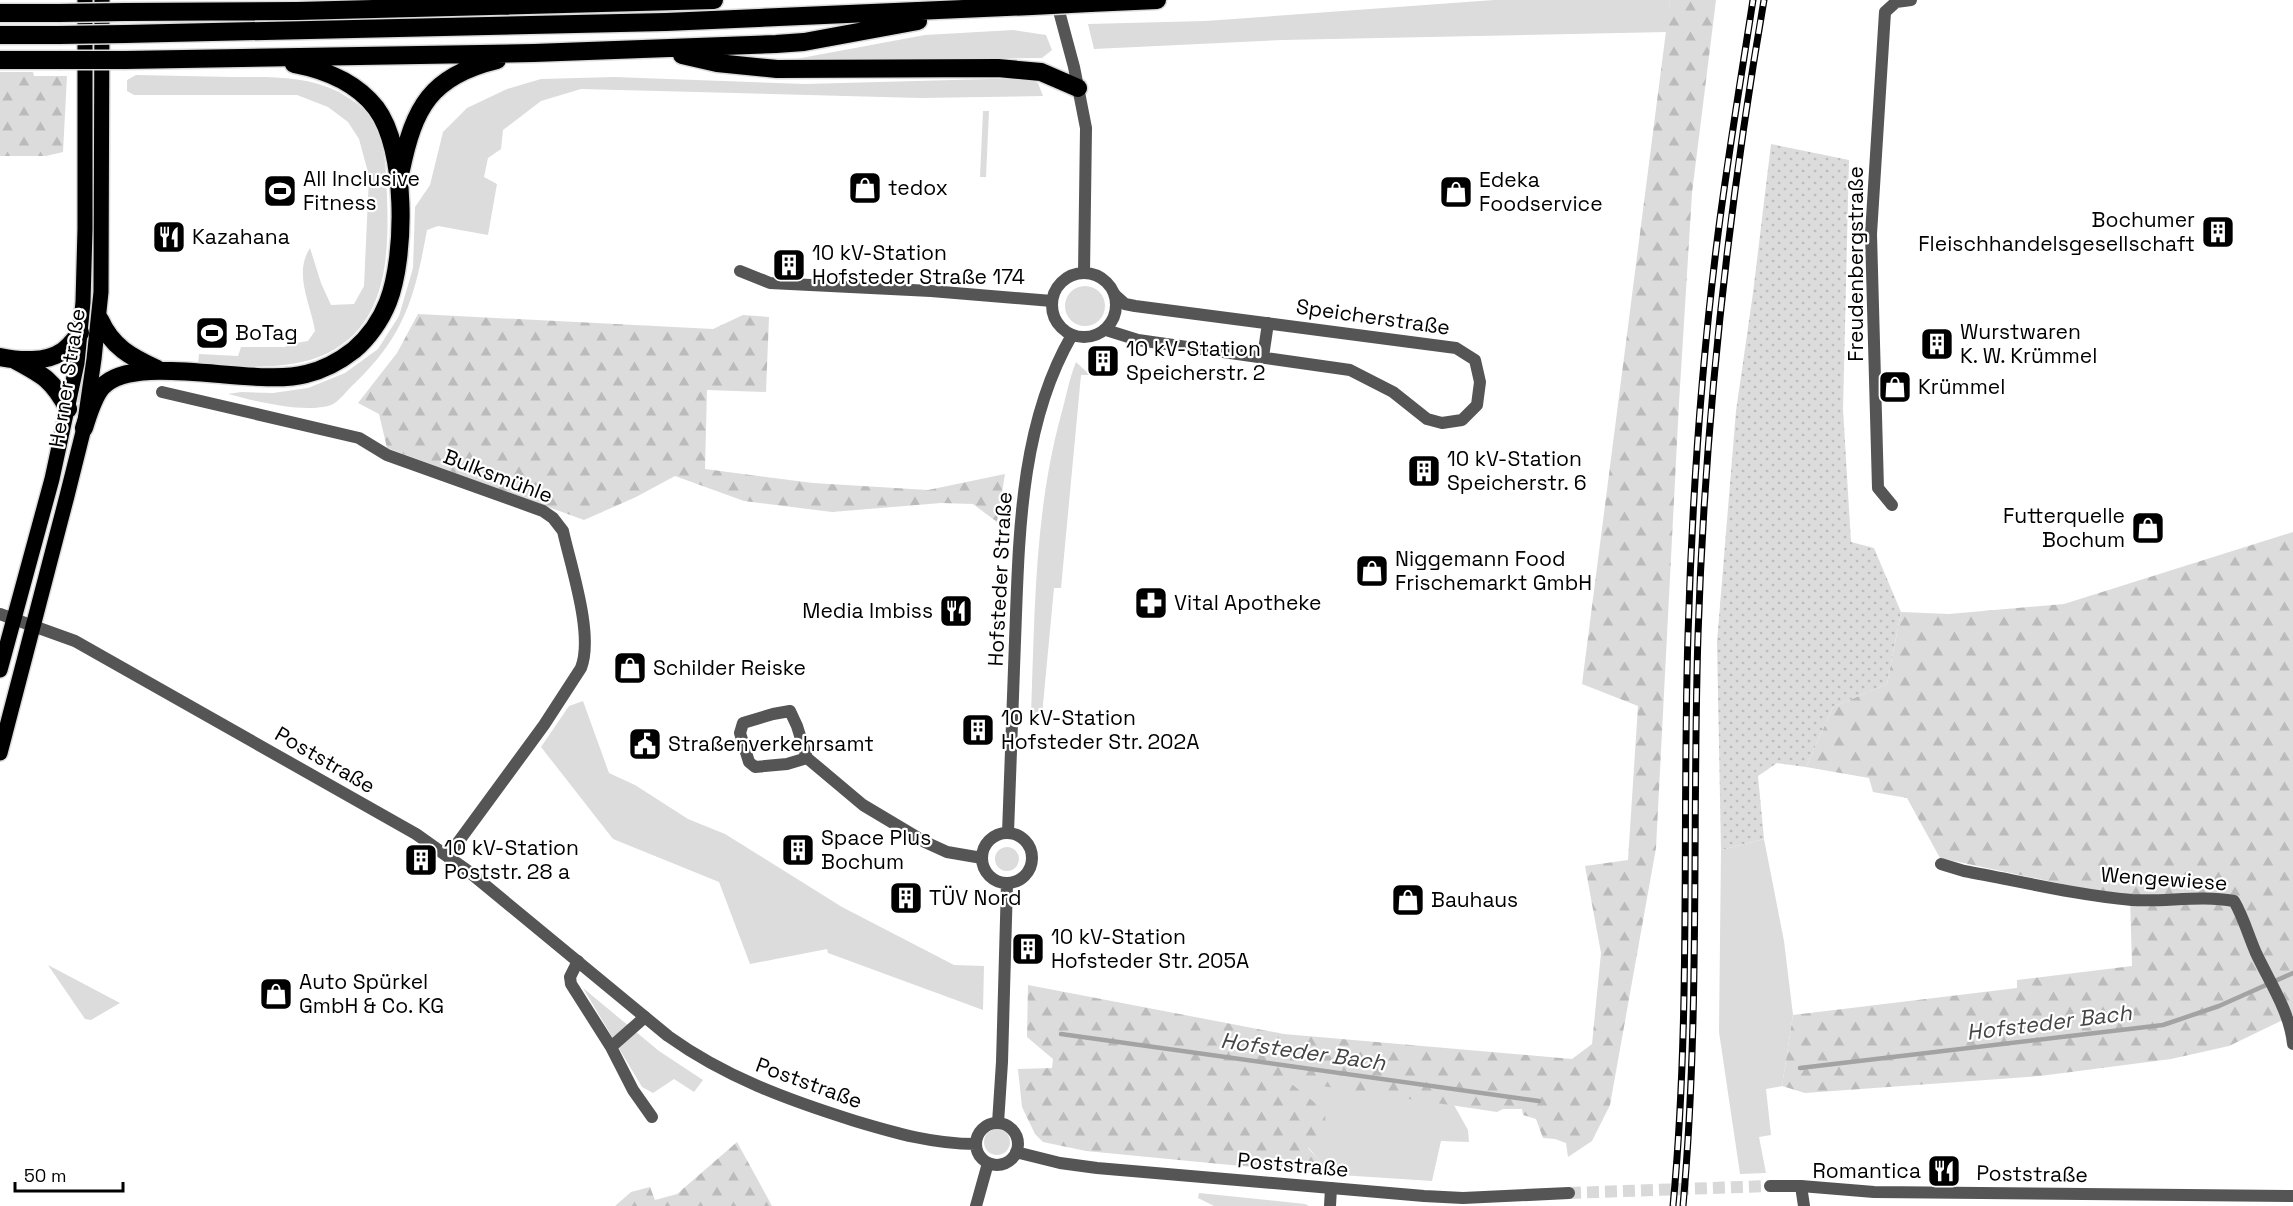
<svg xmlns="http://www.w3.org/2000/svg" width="2293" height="1206" font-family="'Space Grotesk',sans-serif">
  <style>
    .green { fill: #dcdcdc }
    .forest { fill: url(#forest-firs) }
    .garden { fill: url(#garden-dots) }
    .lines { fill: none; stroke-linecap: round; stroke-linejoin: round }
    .stream { stroke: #a3a3a3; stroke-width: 4.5 }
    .tertiary-tunnel { stroke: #d9d9d9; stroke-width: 12; stroke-dasharray: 12 6; stroke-linecap: butt }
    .primary-casing { stroke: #dbdbdb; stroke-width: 18 }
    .motorway-casing { stroke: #dbdbdb; stroke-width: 21 }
    .minor { stroke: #555; stroke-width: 12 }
    .tertiary { stroke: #555; stroke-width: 12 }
    .primary { stroke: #000; stroke-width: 15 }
    .motorway { stroke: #000; stroke-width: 18 }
    .rail-casing { stroke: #000; stroke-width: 7 }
    .rail { stroke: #fff; stroke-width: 4.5; stroke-dasharray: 14; stroke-linecap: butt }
    .motorway-bridge-casing { stroke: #dbdbdb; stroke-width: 21; stroke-linecap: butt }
    .motorway-bridge { stroke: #000; stroke-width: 18 }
    .labels { text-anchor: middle; stroke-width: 4.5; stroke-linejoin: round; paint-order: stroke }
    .poi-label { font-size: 21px; fill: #000; stroke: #fff; text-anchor: start }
    .street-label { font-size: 21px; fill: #000; stroke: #fff }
    .water-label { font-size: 22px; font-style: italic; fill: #444; stroke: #fff }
  </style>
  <defs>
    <pattern id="forest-firs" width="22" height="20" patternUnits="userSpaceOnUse" patternTransform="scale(1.5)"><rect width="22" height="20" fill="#dcdcdc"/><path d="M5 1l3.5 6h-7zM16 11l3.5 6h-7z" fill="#bbb"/></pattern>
    <pattern id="garden-dots" width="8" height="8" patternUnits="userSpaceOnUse" patternTransform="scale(1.5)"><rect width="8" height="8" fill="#dcdcdc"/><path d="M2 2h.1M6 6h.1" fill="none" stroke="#bbb" stroke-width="1.8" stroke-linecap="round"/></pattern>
  </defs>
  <rect width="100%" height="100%" fill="#fff"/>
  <path class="green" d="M1494,0H1670L1667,32L1282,40L1094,49L1088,24L1205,21Z
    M1013,30L1046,35L1052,50L1042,58L785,61L925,35Z
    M136,75C168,76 200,76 232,77C268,77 305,75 339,92C347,97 363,106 368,114C386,138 386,168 387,196C389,254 388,323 328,353C288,372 242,366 198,364L199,354L238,356L241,347H285L290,344L308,341L315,331C311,304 293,274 310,248L321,283L331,305L354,304L364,286L369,176L359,139L348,122L328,107L297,95H134L127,91V80Z
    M614,77L805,84L1023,78L1038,83L1043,96L920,98L581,89L541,101L503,130L501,149L488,158L484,177L497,184L488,235L438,226L427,230C415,296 405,335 355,383C348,389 339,402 331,405C305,414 254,401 228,394L241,392L273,393L308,388L345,373L378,349L399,316L413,268L415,207L430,185L443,132L467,108L507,89L541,79Z
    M983,111H989L986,177H980Z
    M93,240H95L98,268L85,383L79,402H78L90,315Z
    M1065 306a20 20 0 1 1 40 0a20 20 0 1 1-40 0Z
    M1076,362L1090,375H1081L1061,588H1054L1042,715H1031C1035,612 1034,515 1061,415C1066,398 1069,379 1076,362Z
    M583,701L609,773L635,785L688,819L725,834L842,907L954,965L984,966L983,1010L828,953L827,949L750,964L719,882L613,839L541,747L569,706Z
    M1764,839L1784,941L1793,1015L1782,1086L1766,1089L1771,1135L1759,1137L1766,1173L1740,1174L1719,1032L1721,850Z
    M995 859a12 12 0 1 1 24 0a12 12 0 1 1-24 0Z
    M48,965L120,1003L91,1020L85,1019Z
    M583,988L659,1051L703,1080L694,1092L674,1079L653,1093L642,1087Z
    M1287,1080L1454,1105L1468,1130L1469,1142L1441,1141L1432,1181L1325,1174L1319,1160L1308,1147Z
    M984 1142a13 13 0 1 1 26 0a13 13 0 1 1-26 0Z
    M1199,1193L1305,1204L1309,1206H1214L1198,1198Z"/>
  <path class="forest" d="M1670,0H1716L1692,193L1679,403L1656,848L1610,1105L1592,1141L1568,1157L1566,1143L1555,1139L1543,1138L1536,1119L1523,1115L1522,1109H1503L1497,1112L1288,1081L1325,1111L1326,1137L1308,1148L1319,1160L1325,1174L1086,1151L1043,1142L1035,1134L1022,1107L1018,1069L1052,1068L1053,1059L1027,1037L1028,985L1284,1034L1572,1059L1592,1044L1601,953L1585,866L1628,860L1638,706L1582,684Z
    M0,72H33L34,76H67L63,152L46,156H0Z
    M418,314L713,329L743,315L769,317L766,392L707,390L705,469L813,483L928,490L1005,474L997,522L973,504L941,503L832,512L744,501L675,476L636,497L584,520L387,448L379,414L358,403L397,353Z
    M2293,532V1015L2229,1046L2171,1059L2040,1076L1805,1093L1782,1086L1793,1015L2017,988V980L2132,966L2130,895L2081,888L1940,858L1907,798L1873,792L1869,778L1806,767L1833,707L1887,684L1901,612L1949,614L2064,604Z
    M737,1142L772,1206H615L631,1192L650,1187L655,1200L677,1194Z"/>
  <path class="garden" d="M1771,144L1849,160L1843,409L1851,542L1874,548L1901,612L1887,684L1833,707L1806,767L1777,763L1758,776L1764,839L1721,850L1717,642L1736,411L1753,293Z"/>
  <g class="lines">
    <path class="stream" d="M1061,1034L1539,1101
      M1800,1068L2163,1025L2219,1006L2293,973"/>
    <path class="tertiary-tunnel" d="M1569,1193L1770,1186"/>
    <g class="primary-casing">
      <path id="primary" d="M0,670L52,479L77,363L83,302L85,229V0
        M0,753L67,496L84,428L94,359L101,292L102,0"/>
    </g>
    <g class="motorway-casing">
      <path id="motorway" d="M1090,3L1157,0
        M125,12L297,11L714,0
        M0,13H59
        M125,34L666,22L1032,6
        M0,35H59
        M682,55L717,63L777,69L998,68L1041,72L1078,88
        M0,60H59
        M125,60L534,53L776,44L804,42L918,21
        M401,170C414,108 430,76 497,60
        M100,320C112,347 131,357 157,369
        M0,357C19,361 46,363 63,351C70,346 75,339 80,333
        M15,360C43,375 53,380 68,409
        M84,428C88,416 93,397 102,387C135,351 255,388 306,374C323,370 340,361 354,350C368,338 381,320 388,302C406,256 407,149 376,108C356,82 326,70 294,64"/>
    </g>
    <path class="minor" d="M740,271L770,283L931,291L1052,301
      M1106,330L1138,340L1350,370L1393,392L1427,419L1442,423L1462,420L1477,405L1480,382L1475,360L1456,348L1135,306L1125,304L1115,295
      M1263,357L1268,323
      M162,392L359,438L387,455L543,511L553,518L563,531C571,567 594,635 581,668L544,725L448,856
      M1892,505L1878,488L1871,234L1885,12L1896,2L1911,0
      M807,758L787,764L755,767L749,762L740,733L743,723L773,714L790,711L797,726L807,758L863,805L925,842L947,852L982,858
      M1941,864L1964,871C2019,881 2076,895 2132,900C2166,902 2201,895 2234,901C2244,918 2248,935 2256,953C2269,981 2290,1012 2293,1044
      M578,961L570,977L571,984L611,1047L645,1017
      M611,1047L633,1090L652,1117
      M1801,1186L1804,1206
      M976,1206L988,1163
      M1330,1206L1331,1188"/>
    <path class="tertiary" d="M1056,0L1074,67L1086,128L1084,273
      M1052 305a32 32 0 1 1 64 0a32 32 0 1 1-64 0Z
      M0,614L75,641L416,834L468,871L668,1036C725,1077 788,1100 855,1121C895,1133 933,1144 976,1144
      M982 858a25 25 0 1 1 50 0a25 25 0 1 1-50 0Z
      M1008,833C1010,769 1013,705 1015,641C1019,539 1019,426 1072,335
      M998,1123L1002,1062L1007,884
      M976 1144a21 21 0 1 1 42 0a21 21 0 1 1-42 0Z
      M1016,1152L1060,1163L1097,1168L1424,1196L1463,1198L1569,1193
      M1770,1186H1801L1874,1192L2293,1196"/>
    <use href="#primary" class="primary"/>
    <use href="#motorway" class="motorway"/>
    <g class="rail-casing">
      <path id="rail" d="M1673,1206C1691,1016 1682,825 1688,635C1692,501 1701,367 1718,234C1728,156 1741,78 1753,0
        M1683,1206C1700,1016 1692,825 1698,635C1705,421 1728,210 1764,0"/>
    </g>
    <use href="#rail" class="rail"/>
    <g class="motorway-bridge-casing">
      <path id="motorway-bridge" d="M1032,6L1090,3
        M59,13L125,12
        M59,35L125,34
        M59,60H125"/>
    </g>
    <use href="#motorway-bridge" class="motorway-bridge"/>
  </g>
  <defs>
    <g id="shop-square" transform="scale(1.725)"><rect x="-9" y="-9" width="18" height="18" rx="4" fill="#000" stroke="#fff"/><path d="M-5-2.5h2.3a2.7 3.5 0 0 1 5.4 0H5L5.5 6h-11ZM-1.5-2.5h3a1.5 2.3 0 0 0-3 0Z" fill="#fff"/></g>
    <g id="stadium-square" transform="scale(1.725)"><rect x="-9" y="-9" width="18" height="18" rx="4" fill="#000" stroke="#fff"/><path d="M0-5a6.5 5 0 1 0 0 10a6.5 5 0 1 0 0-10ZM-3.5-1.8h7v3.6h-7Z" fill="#fff"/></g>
    <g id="building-square" transform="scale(1.725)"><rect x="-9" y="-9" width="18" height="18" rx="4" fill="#000" stroke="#fff"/><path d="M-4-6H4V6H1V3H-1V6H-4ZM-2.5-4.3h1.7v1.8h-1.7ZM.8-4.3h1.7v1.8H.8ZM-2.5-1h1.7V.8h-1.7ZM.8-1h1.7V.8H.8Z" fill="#fff"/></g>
    <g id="restaurant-square" transform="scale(1.725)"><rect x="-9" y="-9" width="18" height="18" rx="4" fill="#000" stroke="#fff"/><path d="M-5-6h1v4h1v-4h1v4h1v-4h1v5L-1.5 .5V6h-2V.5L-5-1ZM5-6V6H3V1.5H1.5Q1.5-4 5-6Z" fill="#fff"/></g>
    <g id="pharmacy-square" transform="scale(1.725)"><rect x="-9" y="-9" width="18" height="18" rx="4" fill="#000" stroke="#fff"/><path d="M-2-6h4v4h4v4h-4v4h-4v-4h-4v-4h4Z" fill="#fff"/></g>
    <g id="civic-square" transform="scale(1.725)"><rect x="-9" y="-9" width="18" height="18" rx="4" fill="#000" stroke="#fff"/><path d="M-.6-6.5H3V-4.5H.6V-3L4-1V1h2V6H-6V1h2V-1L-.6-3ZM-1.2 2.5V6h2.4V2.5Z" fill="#fff"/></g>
  </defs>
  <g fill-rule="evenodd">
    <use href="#shop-square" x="865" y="188"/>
    <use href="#stadium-square" x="280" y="191"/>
    <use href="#shop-square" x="1456" y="192"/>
    <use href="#building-square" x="2218" y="232"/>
    <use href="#restaurant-square" x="169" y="237"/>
    <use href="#building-square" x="789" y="265"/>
    <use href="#stadium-square" x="212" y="333"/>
    <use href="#building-square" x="1937" y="344"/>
    <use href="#building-square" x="1103" y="361"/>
    <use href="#shop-square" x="1895" y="387"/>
    <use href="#building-square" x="1424" y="471"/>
    <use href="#shop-square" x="2148" y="528"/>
    <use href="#shop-square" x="1372" y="571"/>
    <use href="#pharmacy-square" x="1151" y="603"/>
    <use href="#restaurant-square" x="956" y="611"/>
    <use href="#shop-square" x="630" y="668"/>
    <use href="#building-square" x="978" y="730"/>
    <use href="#civic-square" x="645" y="744"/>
    <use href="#building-square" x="798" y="850"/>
    <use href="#building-square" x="421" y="860"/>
    <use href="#building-square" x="906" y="898"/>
    <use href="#shop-square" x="1408" y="900"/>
    <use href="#building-square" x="1028" y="949"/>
    <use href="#shop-square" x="276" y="994"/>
    <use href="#restaurant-square" x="1944" y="1171"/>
  </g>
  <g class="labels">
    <g class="poi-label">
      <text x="303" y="186">All Inclusive<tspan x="303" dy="24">Fitness</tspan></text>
      <text x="1479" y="187">Edeka<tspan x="1479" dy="24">Foodservice</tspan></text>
      <text x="888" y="195">tedox</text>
      <text x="2195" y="227" text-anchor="end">Bochumer<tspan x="2195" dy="24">Fleischhandelsgesellschaft</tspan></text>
      <text x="192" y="244">Kazahana</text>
      <text x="812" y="260">10 kV-Station<tspan x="812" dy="24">Hofsteder Straße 174</tspan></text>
      <text x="1960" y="339">Wurstwaren<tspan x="1960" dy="24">K. W. Krümmel</tspan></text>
      <text x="235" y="340">BoTag</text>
      <text x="1126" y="356">10 kV-Station<tspan x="1126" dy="24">Speicherstr. 2</tspan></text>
      <text x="1918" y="394">Krümmel</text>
      <text x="1447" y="466">10 kV-Station<tspan x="1447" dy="24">Speicherstr. 6</tspan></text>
      <text x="2125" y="523" text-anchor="end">Futterquelle<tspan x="2125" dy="24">Bochum</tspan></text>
      <text x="1395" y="566">Niggemann Food<tspan x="1395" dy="24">Frischemarkt GmbH</tspan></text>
      <text x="1174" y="610">Vital Apotheke</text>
      <text x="933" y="618" text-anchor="end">Media Imbiss</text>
      <text x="653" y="675">Schilder Reiske</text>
      <text x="1001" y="725">10 kV-Station<tspan x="1001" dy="24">Hofsteder Str. 202A</tspan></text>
      <text x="668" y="751">Straßenverkehrsamt</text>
      <text x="821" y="845">Space Plus<tspan x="821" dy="24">Bochum</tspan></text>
      <text x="444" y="855">10 kV-Station<tspan x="444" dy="24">Poststr. 28 a</tspan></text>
      <text x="929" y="905">TÜV Nord</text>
      <text x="1431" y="907">Bauhaus</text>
      <text x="1051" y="944">10 kV-Station<tspan x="1051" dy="24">Hofsteder Str. 205A</tspan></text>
      <text x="299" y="989">Auto Spürkel<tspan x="299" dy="24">GmbH &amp; Co. KG</tspan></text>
      <text x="1921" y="1178" text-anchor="end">Romantica</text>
    </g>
    <g class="street-label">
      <text transform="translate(1856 264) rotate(-90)" y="7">Freudenbergstraße</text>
      <text transform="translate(1373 317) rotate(8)" y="7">Speicherstraße</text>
      <text transform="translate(67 378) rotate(-81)" y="7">Herner Straße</text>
      <text transform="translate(498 476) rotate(21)" y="7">Bulksmühle</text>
      <text transform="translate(1000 579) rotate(-87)" y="7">Hofsteder Straße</text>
      <text transform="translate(325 760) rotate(30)" y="7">Poststraße</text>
      <text transform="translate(2164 879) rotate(4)" y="7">Wengewiese</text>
      <text transform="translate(809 1083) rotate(20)" y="7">Poststraße</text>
      <text transform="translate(1293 1165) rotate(5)" y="7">Poststraße</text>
      <text transform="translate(2032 1174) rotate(1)" y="7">Poststraße</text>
    </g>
    <g class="water-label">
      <text transform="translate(2049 1022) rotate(-7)" y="8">Hofsteder Bach</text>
      <text transform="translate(1303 1051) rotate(8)" y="8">Hofsteder Bach</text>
    </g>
  </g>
  <path d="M15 1182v9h108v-9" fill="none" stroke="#000000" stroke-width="3"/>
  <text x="24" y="1182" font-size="18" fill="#000000" stroke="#ffffff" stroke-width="4.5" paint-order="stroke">50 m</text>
</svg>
